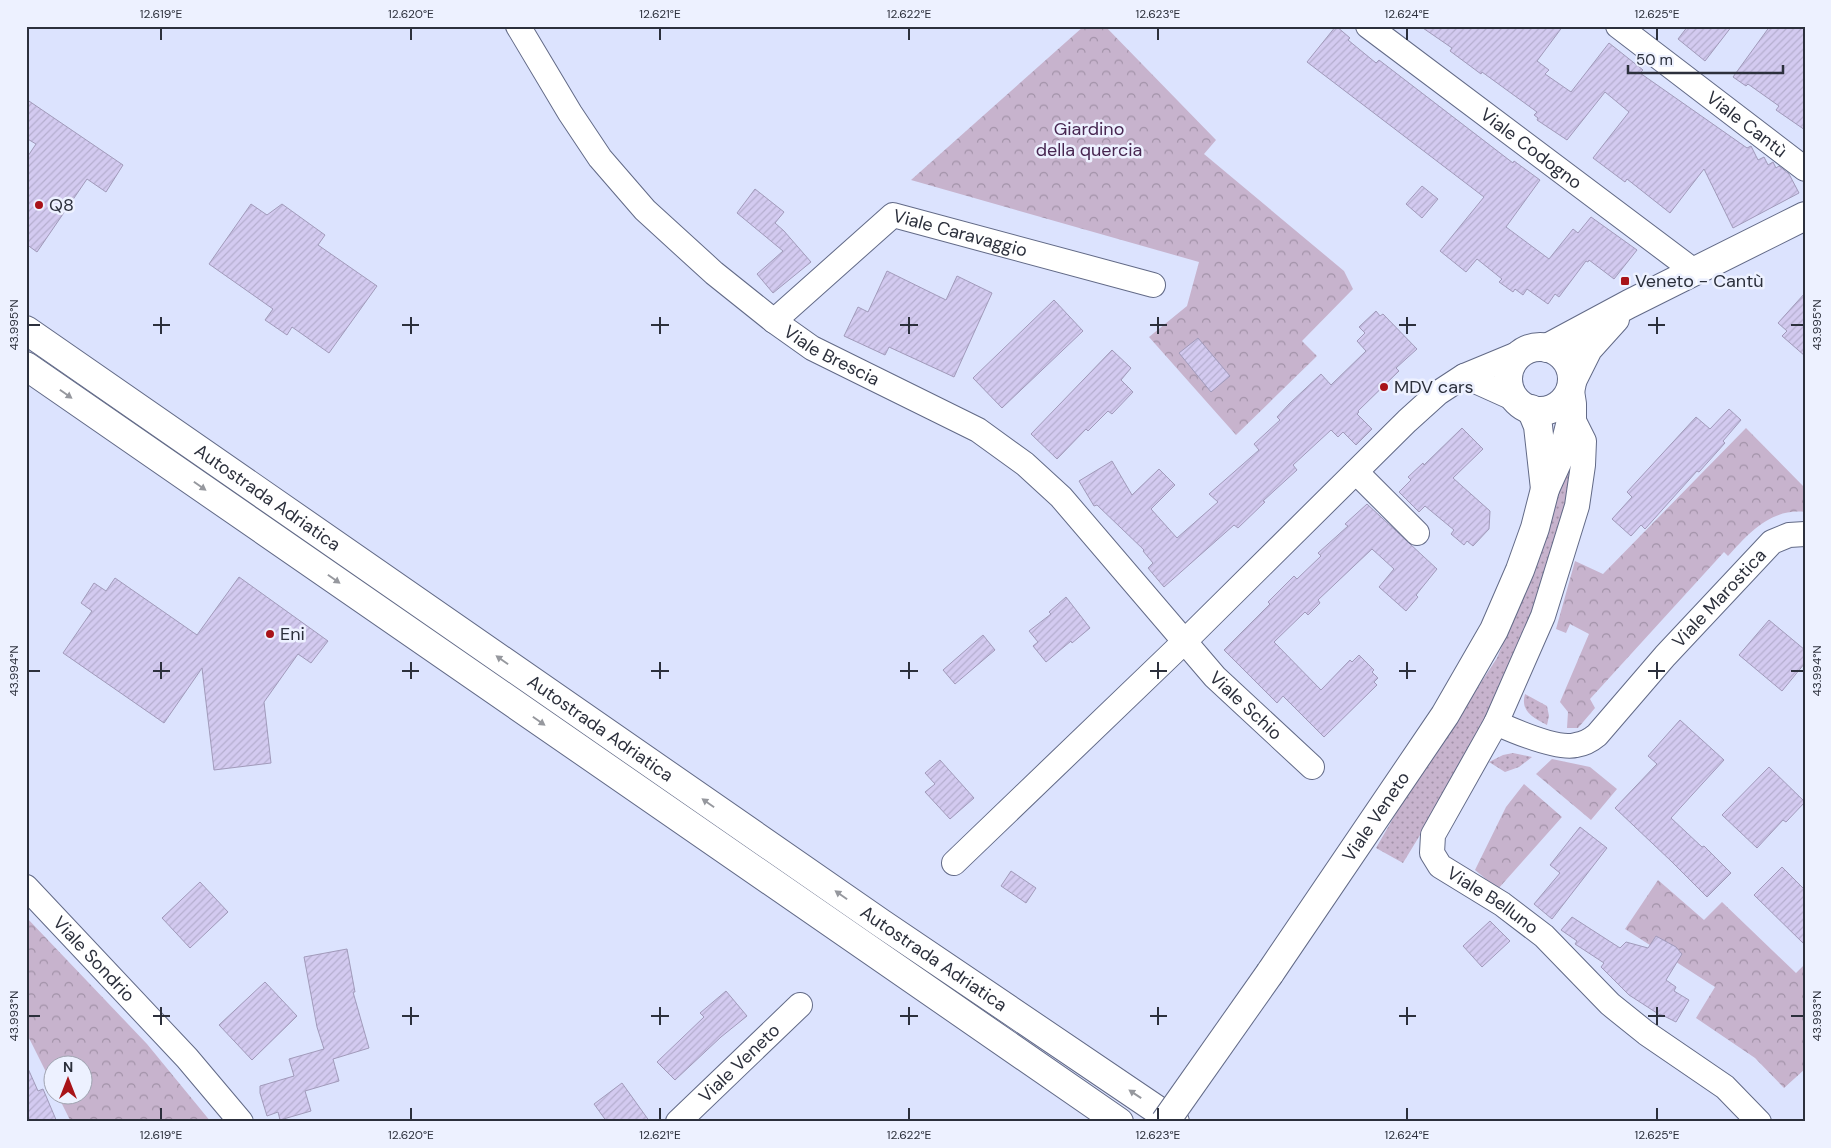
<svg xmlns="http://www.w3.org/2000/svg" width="1831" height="1148" font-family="'DM Sans',sans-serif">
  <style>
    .grass { fill: url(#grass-dots) }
    .park { fill: url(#park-crowns) }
    .building { fill: url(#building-hatch); stroke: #a19aba }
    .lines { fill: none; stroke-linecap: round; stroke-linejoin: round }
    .street-casing { stroke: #626a87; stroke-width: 26 }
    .secondary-casing { stroke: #626a87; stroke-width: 30 }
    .highway-casing { stroke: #626a87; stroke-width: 30 }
    .street { stroke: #fff; stroke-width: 24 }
    .secondary { stroke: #fff; stroke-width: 28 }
    .highway { stroke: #fff; stroke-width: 28 }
    .secondary-bridge-casing { stroke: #626a87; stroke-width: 30; stroke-linecap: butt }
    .secondary-bridge { stroke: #fff; stroke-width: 28 }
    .oneway { fill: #96989e }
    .ticks { fill: none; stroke: #2c303c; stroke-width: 2 }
    .poi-dot { fill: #a81318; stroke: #edf1ff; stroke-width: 2 }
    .labels { text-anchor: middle; stroke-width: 5; stroke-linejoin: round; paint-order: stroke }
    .street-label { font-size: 18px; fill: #2c303c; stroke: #edf1ff }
    .park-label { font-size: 18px; fill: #472651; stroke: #edf1ff }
    .poi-label { font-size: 18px; fill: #2c303c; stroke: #edf1ff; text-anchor: start }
    .neatline { fill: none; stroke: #2c303c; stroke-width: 2 }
    .ticks-label { font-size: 12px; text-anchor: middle; fill: #2c303c }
  </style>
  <defs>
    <pattern id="grass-dots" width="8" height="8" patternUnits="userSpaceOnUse" patternTransform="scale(1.25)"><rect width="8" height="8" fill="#c7b3cd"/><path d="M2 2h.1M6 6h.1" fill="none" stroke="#a292a8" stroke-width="1.8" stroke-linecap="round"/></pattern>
    <pattern id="park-crowns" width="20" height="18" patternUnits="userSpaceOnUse" patternTransform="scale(1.25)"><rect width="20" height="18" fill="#c7b3cd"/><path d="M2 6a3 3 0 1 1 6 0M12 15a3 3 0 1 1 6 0" fill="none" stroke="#a292a8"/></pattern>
    <pattern id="building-hatch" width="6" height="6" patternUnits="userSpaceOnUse" patternTransform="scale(1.25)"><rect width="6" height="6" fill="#d3caf0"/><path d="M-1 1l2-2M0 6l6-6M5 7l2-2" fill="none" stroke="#b5aecf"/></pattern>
  </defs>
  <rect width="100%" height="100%" fill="#dce3fe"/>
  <path class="grass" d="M1564,459L1572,473L1559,533L1540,600L1473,748L1403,863L1376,848L1402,803L1497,658L1517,610Z
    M1525,694L1547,706L1549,716L1547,725C1533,718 1520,711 1525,694Z
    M1513,753L1532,757L1519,767L1505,772L1489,762L1503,755Z"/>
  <path class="park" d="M1084,26H1105L1216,140L1204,154L1344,271L1353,289L1302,341L1317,356L1236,435L1149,337L1187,306L1199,262L911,180Z
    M1746,428L1805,488V512C1771,508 1749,533 1728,556L1724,552L1590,699L1595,708L1578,728H1567L1568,712L1560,702L1589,634L1570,624L1566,633L1556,629L1575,561L1603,574Z
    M1552,759L1590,767L1617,789L1591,820L1536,774Z
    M1524,784L1562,817L1498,889L1475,870L1506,807Z
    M1658,880L1704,920L1722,902L1796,973L1805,964V1069L1784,1088L1755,1058L1696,1018L1715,987L1625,929Z
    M26,917L147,1044L211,1122H71L58,1096H82V1066H52V1084L26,1032Z"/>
  <path class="building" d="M1336,26L1350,38L1348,40L1376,63L1379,60L1513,163L1514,161L1540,180L1506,227L1549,259L1573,229L1578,233L1591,217L1637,250L1614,279L1589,260L1588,262L1586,261L1559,297L1555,294L1548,304L1527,289L1523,295L1515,289L1513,292L1499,282L1502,279L1477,259L1466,272L1440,251L1484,197L1307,62Z
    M1420,26H1563L1537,61L1549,70L1545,74L1571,92L1609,43L1643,70L1640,73L1747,148L1751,146L1758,160L1764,157L1768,165L1773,162L1776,168L1779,166L1789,174L1799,193L1733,228L1704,169L1670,213L1627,179L1625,182L1593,158L1629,112L1605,92L1567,140L1537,120L1538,118L1534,115L1537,112L1482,72L1481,74L1450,51L1452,48Z
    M1688,26H1732L1705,61L1678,39Z
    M1770,26H1805V130L1776,110L1779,106L1748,84L1746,86L1733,77Z
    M26,99L123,165L106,192L87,179L37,252L26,244V159L36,144L26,138Z
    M1422,186L1438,199L1422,218L1406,204Z
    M755,189L784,212L775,223L784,231L811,262L773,293L757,274L783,251L737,213Z
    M251,204L267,215L282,204L325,235L318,245L377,286L329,353L292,327L287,335L265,320L273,309L209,264Z
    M887,271L946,300L957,276L992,293L954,377L889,347L885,355L844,336L858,307L868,312Z
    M1805,293V356L1782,336L1787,331L1778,323Z
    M1054,300L1083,331L1002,408L973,378Z
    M1376,311L1380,316L1383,314L1417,349L1396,368L1399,371L1358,411L1359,412L1357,414L1372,429L1356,445L1343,432L1338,437L1331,430L1293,465L1297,470L1263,501L1265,502L1238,528L1234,525L1164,587L1148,568L1153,563L1143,551L1144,550L1097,505L1094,506L1079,481L1112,461L1132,495L1159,469L1175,485L1151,509L1177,538L1218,502L1209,494L1259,450L1254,444L1280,420L1277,417L1289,404L1321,374L1331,385L1366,351L1357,341L1365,333L1359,327Z
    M1198,338L1230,376L1211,392L1179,353Z
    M1112,350L1131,368L1121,380L1133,392L1112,414L1108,411L1088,431L1086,429L1057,459L1031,434Z
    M1729,409L1741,420L1723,441L1725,443L1699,472L1697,471L1645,529L1641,525L1631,536L1612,519L1632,497L1627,492L1696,417L1710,429Z
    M1462,428L1483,449L1453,478L1490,511L1489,529L1473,546L1467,541L1464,545L1451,534L1454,530L1425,506L1419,512L1399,492L1411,480L1408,477L1423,463L1424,465Z
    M1367,504L1437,569L1416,595L1418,597L1406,611L1379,587L1394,569L1372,549L1318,600L1320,603L1308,615L1305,612L1274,642L1321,690L1350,660L1352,662L1359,655L1374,670L1372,672L1378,678L1374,682L1377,685L1324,737L1283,696L1277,703L1224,650L1270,604L1268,602L1294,576L1297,579L1321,556L1318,553L1348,526L1345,524Z
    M239,577L328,641L311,663L298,654L264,702L271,763L214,770L202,668L164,723L63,653L92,611L81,603L94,583L106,591L115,578L197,635Z
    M1066,597L1090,628L1072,643L1071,641L1046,662L1033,646L1038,642L1029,631L1051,614L1049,612Z
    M1769,620L1805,650V663L1782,691L1739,655Z
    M983,635L995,650L955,684L943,670Z
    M1680,720L1724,760L1671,818L1702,847L1704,846L1731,873L1707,897L1671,861L1615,808L1657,764L1648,756Z
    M940,760L974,798L950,819L925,792L935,784L925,773Z
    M1769,767L1805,802L1786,822L1783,820L1757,848L1722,815Z
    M1580,827L1607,848L1552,919L1534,904L1560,873L1550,865Z
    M1782,867L1805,890V945L1754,895Z
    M1011,871L1036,888L1026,903L1001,886Z
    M200,882L228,912L190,948L162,918Z
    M1572,917L1620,948L1626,942L1648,948L1656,936L1676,947L1682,954L1666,980L1676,987L1674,991L1689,1000L1676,1022L1660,1014V1015L1629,995L1601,967L1604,963L1575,944L1577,941L1561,930Z
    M1490,921L1510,941L1482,967L1463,946Z
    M347,949L355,992H353L369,1048L333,1059L339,1081L305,1091L311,1111L280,1120L278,1112L267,1116L260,1093V1086L294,1076L289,1059L324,1049L317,1027L304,957Z
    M265,982L297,1016L252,1060L219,1025Z
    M726,991L747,1016L721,1037L675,1080L657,1062L704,1017L700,1013Z
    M26,1064L38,1091L43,1089L57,1122H26Z
    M622,1083L650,1122H607L594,1104Z"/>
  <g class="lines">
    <g class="street-casing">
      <g id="street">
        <path id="s1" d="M518,26L570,113L600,158L645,210L714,273L774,321L812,348L978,430L1025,464L1061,497L1215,677L1312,767"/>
        <path id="s2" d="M1368,26L1694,271"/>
        <path id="s3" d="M1618,26L1805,169"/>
        <path id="s4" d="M774,321L893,215L1153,285"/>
        <path d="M1515,399L1464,376L1522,352"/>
        <path id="s5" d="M1572,417L1584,441L1583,465L1577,506L1543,616L1496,723L1433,835L1432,853L1440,866L1502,904L1544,936L1610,1004L1646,1033L1725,1087L1759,1122"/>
        <path d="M1356,472L1417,533"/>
        <path id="s6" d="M1496,723C1514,731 1558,750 1576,745C1584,744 1591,740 1597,735L1665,656L1772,542L1789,535L1805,534"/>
        <path d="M954,863L1184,642L1407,421L1438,393L1464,376"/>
        <path id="s7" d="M26,887L187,1058L241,1122"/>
        <path id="s8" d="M678,1122L800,1005"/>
      </g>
    </g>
    <g class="secondary-casing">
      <g id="secondary">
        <circle cx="1540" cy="379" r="32"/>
        <path d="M1547,348L1629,304L1805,216"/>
        <path d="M1572,381L1588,349L1615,319"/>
        <path d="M1531,409L1538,426L1545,489"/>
        <path id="s9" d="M1270,973L1445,715L1494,630L1520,570L1535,528L1545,489L1565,445L1572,417V404L1570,391"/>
      </g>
    </g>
    <g class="highway-casing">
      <g id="highway">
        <path id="s10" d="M26,330L881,923L1175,1122"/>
        <path d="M26,366L1119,1122"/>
      </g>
    </g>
    <use href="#street" class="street"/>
    <use href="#secondary" class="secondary"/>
    <use href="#highway" class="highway"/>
    <g class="secondary-bridge-casing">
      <path id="secondary-bridge" d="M1165,1122L1270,973"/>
    </g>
    <use href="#secondary-bridge" class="secondary-bridge"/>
  </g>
  <defs><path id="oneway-solid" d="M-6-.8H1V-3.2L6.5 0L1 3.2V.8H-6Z" transform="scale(1.25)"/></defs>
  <g class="oneway">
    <use href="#oneway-solid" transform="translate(66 394) rotate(35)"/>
    <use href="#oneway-solid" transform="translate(200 486) rotate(35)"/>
    <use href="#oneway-solid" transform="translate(334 579) rotate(35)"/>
    <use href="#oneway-solid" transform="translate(502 660) rotate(-145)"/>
    <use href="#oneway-solid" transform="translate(539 721) rotate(35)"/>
    <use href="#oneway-solid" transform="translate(708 803) rotate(-145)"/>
    <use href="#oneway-solid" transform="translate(841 895) rotate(-145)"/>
    <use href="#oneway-solid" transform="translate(1135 1094) rotate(-146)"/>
  </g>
  <path class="ticks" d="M161,28V40M411,28V40M660,28V40M909,28V40M1158,28V40M1407,28V40M1657,28V40M161,317V334M411,317V334M660,317V334M909,317V334M1158,317V334M1407,317V334M1657,317V334M28,325H40M153,325H170M402,325H419M651,325H669M900,325H918M1150,325H1167M1399,325H1416M1648,325H1665M1791,325H1804M161,662V679M411,662V679M660,662V679M909,662V679M1158,662V679M1407,662V679M1657,662V679M28,671H40M153,671H170M402,671H419M651,671H669M900,671H918M1150,671H1167M1399,671H1416M1648,671H1665M1791,671H1804M161,1007V1025M411,1007V1025M660,1007V1025M909,1007V1025M1158,1007V1025M1407,1007V1025M1657,1007V1025M28,1016H40M153,1016H170M402,1016H419M651,1016H669M900,1016H918M1150,1016H1167M1399,1016H1416M1648,1016H1665M1791,1016H1804M161,1108V1120M411,1108V1120M660,1108V1120M909,1108V1120M1158,1108V1120M1407,1108V1120M1657,1108V1120"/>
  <g class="poi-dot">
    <circle cx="39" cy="205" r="5"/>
    <rect x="1620" y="276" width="10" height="10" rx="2.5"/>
    <circle cx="1384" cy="387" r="5"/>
    <circle cx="270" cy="634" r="5"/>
  </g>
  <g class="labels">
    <g class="street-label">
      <text dy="6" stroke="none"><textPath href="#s3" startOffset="162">Viale Cantù</textPath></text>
      <text dy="6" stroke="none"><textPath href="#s2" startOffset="204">Viale Codogno</textPath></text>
      <text dy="6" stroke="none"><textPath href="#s4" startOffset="229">Viale Caravaggio</textPath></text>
      <text dy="6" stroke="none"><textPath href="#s1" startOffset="462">Viale Brescia</textPath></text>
      <text dy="6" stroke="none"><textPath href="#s10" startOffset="294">Autostrada Adriatica</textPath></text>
      <text dy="6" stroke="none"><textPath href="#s6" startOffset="291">Viale Marostica</textPath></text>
      <text dy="6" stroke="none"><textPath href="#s1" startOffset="1012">Viale Schio</textPath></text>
      <text dy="6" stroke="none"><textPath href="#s10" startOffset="699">Autostrada Adriatica</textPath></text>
      <text dy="6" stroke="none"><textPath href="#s9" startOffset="189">Viale Veneto</textPath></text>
      <text dy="6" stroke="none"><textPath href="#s5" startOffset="549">Viale Belluno</textPath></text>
      <text dy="6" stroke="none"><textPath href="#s10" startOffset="1104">Autostrada Adriatica</textPath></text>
      <text dy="6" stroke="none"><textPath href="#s7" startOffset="99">Viale Sondrio</textPath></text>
      <text dy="6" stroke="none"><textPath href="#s8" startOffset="85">Viale Veneto</textPath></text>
    </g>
    <g class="park-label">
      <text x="1089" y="135">Giardino<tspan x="1089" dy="21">della quercia</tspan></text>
    </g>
    <g class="poi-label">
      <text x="49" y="211">Q8</text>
      <text x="1635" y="287">Veneto - Cantù</text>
      <text x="1394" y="393">MDV cars</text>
      <text x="280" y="640">Eni</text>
    </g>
  </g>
  <rect width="1831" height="1148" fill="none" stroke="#edf1ff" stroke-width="55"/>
  <g transform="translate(68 1080)"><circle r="24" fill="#edf1ff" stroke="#a0a4b1"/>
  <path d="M0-4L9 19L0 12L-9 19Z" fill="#a81318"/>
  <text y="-8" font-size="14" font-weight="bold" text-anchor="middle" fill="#2c303c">N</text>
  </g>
  <path d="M1628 65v8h155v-8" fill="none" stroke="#2c303c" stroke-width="2.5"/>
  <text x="1636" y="65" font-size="15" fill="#2c303c" stroke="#edf1ff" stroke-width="4" paint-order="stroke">50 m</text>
  <rect x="28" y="28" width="1776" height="1092" class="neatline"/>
  <g class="ticks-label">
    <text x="161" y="18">12.619°E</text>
    <text x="411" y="18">12.620°E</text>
    <text x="660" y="18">12.621°E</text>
    <text x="909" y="18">12.622°E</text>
    <text x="1158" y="18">12.623°E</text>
    <text x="1407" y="18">12.624°E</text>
    <text x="1657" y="18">12.625°E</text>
    <text transform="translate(14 325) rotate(-90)" y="4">43.995°N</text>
    <text transform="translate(1817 325) rotate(-90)" y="4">43.995°N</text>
    <text transform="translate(14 671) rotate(-90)" y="4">43.994°N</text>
    <text transform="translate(1817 671) rotate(-90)" y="4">43.994°N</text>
    <text transform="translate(14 1016) rotate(-90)" y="4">43.993°N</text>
    <text transform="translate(1817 1016) rotate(-90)" y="4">43.993°N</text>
    <text x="161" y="1139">12.619°E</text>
    <text x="411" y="1139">12.620°E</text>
    <text x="660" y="1139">12.621°E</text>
    <text x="909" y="1139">12.622°E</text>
    <text x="1158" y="1139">12.623°E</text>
    <text x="1407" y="1139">12.624°E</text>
    <text x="1657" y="1139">12.625°E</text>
  </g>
</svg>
